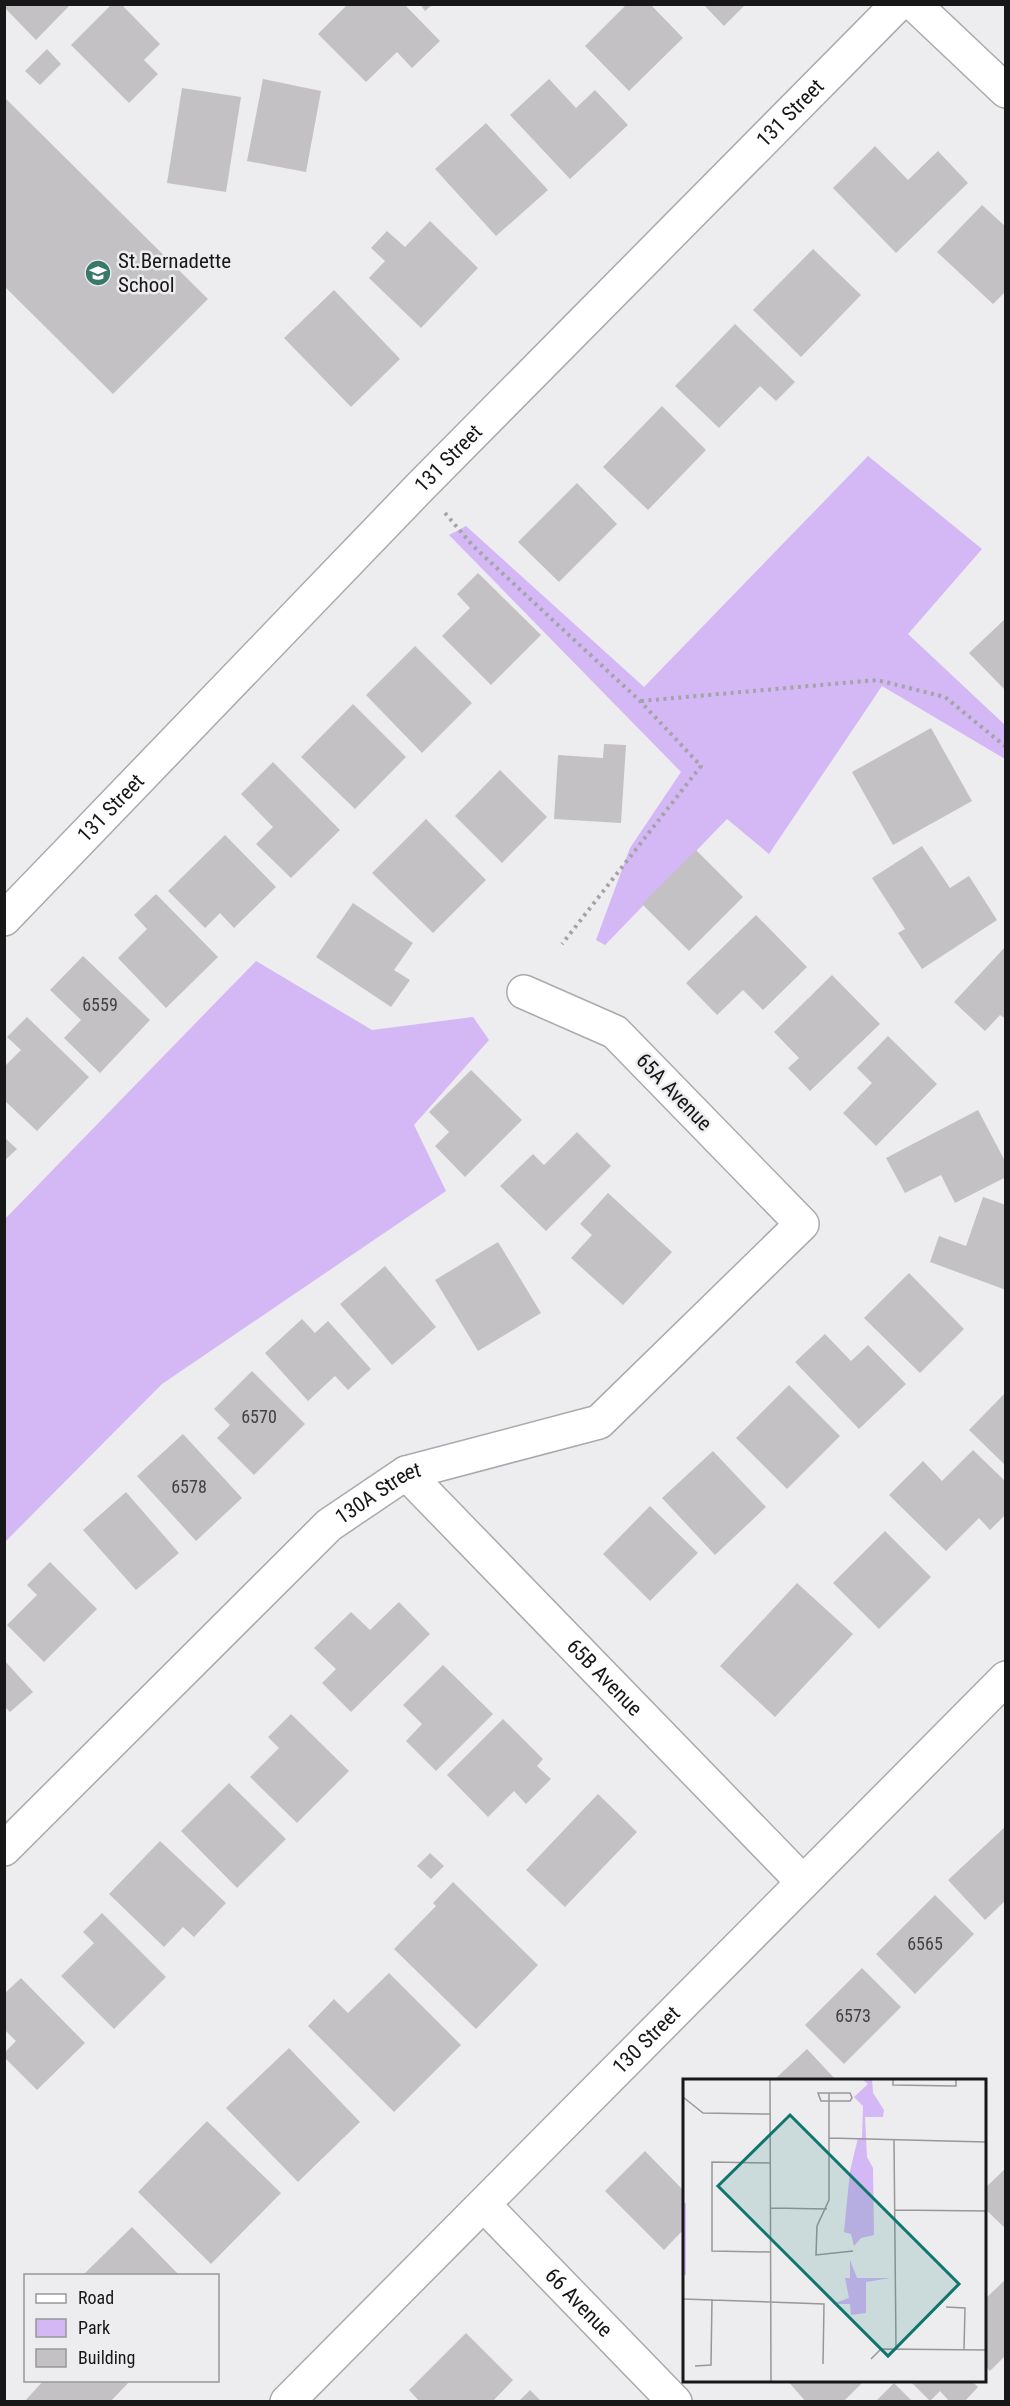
<svg xmlns="http://www.w3.org/2000/svg" width="1010" height="2406" font-family="'Roboto Condensed',sans-serif">
  <style>
    .green { fill: #d4b7f5 }
    .building { fill: #c3c1c4 }
    .lines { fill: none; stroke-linecap: round; stroke-linejoin: round }
    .street-casing { stroke: #aaa9ac; stroke-width: 36 }
    .secondary-casing { stroke: #aaa9ac; stroke-width: 36 }
    .path { stroke: #a4a3a5; stroke-width: 4; stroke-dasharray: 3 4.5; stroke-linecap: butt }
    .street { stroke: #fff; stroke-width: 33 }
    .secondary { stroke: #fff; stroke-width: 33 }
    .labels { text-anchor: middle; stroke-width: 5; stroke-linejoin: round; paint-order: stroke }
    .number-label { font-size: 18px; fill: #434243 }
    .street-label { font-size: 21px; fill: #181718; stroke: #edecef }
    .poi-label { font-size: 21px; fill: #181718; stroke: #edecef; text-anchor: start }
    .inset-road { fill: none; stroke: #989799; stroke-width: 1.5 }
    .view { fill: #0f766e; fill-opacity: 0.15; stroke: #0f766e; stroke-width: 3 }
    .inset-edge { fill: none; stroke: #181718; stroke-width: 3 }
  </style>
  <rect width="100%" height="100%" fill="#edecef"/>
  <path class="green" d="M868,456L982,549L908,634L1005,725V759L882,686L769,854L727,819L605,945L596,940L630,848L681,772L449,535L466,526L644,687Z
    M256,961L372,1030L473,1017L489,1040L414,1125L446,1191L162,1384L5,1542V1219Z"/>
  <path class="building" d="M4,4H71L36,40L4,7Z
    M112,4H121L160,44L144,60L158,74L129,103L71,45Z
    M348,4H404L440,41L412,68L397,52L366,82L318,34Z
    M420,4H433L425,11Z
    M627,4H650L683,38L629,91L585,46Z
    M703,4H746L724,26Z
    M47,49L61,64L40,85L25,71Z
    M263,79L321,91L306,172L247,161Z
    M549,79L576,108L595,90L628,125L570,179L510,115Z
    M182,88L241,97L226,192L167,183Z
    M4,97L208,299L113,394L4,286Z
    M486,123L548,190L496,236L435,169Z
    M875,146L908,180L938,151L968,183L896,253L833,188Z
    M982,205L1006,227V291L993,304L937,252Z
    M430,221L478,268L421,328L369,278L385,261L371,248L387,231L405,247Z
    M813,249L861,295L801,357L753,310Z
    M334,290L400,359L351,407L284,338Z
    M735,324L795,382L776,401L760,386L719,428L675,386Z
    M662,406L706,450L648,510L603,467Z
    M577,483L617,524L559,582L518,542Z
    M478,573L541,635L491,685L442,636L470,608L457,594Z
    M1006,618V691L969,653Z
    M415,646L472,703L422,753L366,695Z
    M353,704L406,757L355,809L301,757Z
    M931,728L972,801L893,845L852,772Z
    M604,744L626,745L621,823L554,819L558,755L603,758Z
    M273,762L340,830L291,878L256,844L273,827L241,794Z
    M500,770L547,817L502,863L455,816Z
    M426,819L486,880L433,933L372,873Z
    M225,835L276,887L234,928L220,913L205,928L168,891Z
    M922,846L950,888L969,876L997,920L922,969L898,933L905,929L872,878Z
    M696,850L743,897L689,951L642,904Z
    M156,894L218,957L166,1008L118,958L147,929L134,915Z
    M353,903L413,943L394,970L410,980L391,1007L316,957Z
    M756,915L807,967L763,1010L743,990L717,1015L686,983Z
    M1006,946V1019L1000,1015L985,1031L954,1002Z
    M83,956L150,1020L100,1073L64,1038L81,1020L50,990Z
    M832,975L880,1024L810,1091L788,1068L799,1058L774,1032Z
    M27,1017L89,1077L37,1131L4,1100V1067L21,1050L7,1037Z
    M888,1036L937,1084L876,1146L843,1113L872,1083L857,1068Z
    M471,1070L522,1120L465,1177L435,1146L449,1132L429,1112Z
    M978,1110L1006,1163V1177L955,1203L941,1175L905,1193L886,1158Z
    M577,1132L611,1166L546,1231L500,1186L533,1154L544,1165Z
    M4,1137L17,1149L4,1161Z
    M608,1193L672,1252L623,1305L571,1258L592,1235L580,1224Z
    M983,1197L1006,1205V1290L930,1262L939,1236L966,1246Z
    M498,1242L541,1313L478,1351L435,1280Z
    M385,1266L436,1327L392,1365L340,1304Z
    M909,1273L964,1329L920,1373L864,1318Z
    M302,1319L315,1333L328,1321L371,1369L348,1390L335,1376L308,1401L265,1353Z
    M825,1334L851,1361L868,1345L906,1384L859,1429L795,1362Z
    M252,1371L305,1424L254,1475L217,1438L230,1425L214,1409Z
    M789,1385L840,1436L787,1489L736,1438Z
    M1006,1392V1466L969,1430Z
    M183,1434L242,1498L196,1541L137,1476Z
    M973,1450L1006,1482V1514L990,1530L979,1518L946,1551L889,1495L923,1461L942,1481Z
    M713,1451L766,1507L715,1555L662,1498Z
    M126,1492L179,1553L136,1590L83,1530Z
    M650,1506L698,1553L650,1601L603,1554Z
    M885,1531L931,1577L879,1629L833,1583Z
    M50,1562L97,1609L44,1662L7,1625L37,1595L27,1585Z
    M797,1583L853,1634L775,1717L720,1666Z
    M399,1602L430,1634L351,1712L322,1683L336,1669L314,1648L351,1612L370,1630Z
    M4,1660L33,1692L10,1712L4,1706Z
    M443,1665L493,1714L436,1771L406,1741L422,1724L403,1705Z
    M291,1714L349,1771L297,1823L250,1777L279,1748L268,1737Z
    M503,1719L543,1759L537,1766L551,1779L526,1804L514,1791L488,1817L447,1775Z
    M229,1783L286,1839L237,1888L181,1831Z
    M598,1794L637,1832L565,1907L526,1870Z
    M1006,1826V1900L985,1920L948,1880Z
    M160,1841L226,1903L194,1937L183,1927L164,1947L109,1894Z
    M430,1853L444,1866L431,1879L417,1866Z
    M453,1882L538,1965L476,2029L394,1949L436,1906L433,1903Z
    M935,1895L974,1934L915,1994L876,1954Z
    M102,1913L166,1977L114,2029L61,1976L94,1943L83,1932Z
    M862,1968L901,2007L844,2064L805,2025Z
    M389,1973L461,2045L394,2112L308,2026L334,1999L348,2013Z
    M21,1978L85,2043L37,2090L4,2057V2053L16,2041L4,2029V1994Z
    M289,2048L360,2122L298,2182L226,2108Z
    M807,2049L836,2080H774Z
    M207,2121L281,2193L211,2264L138,2192Z
    M645,2151L684,2191V2229L664,2250L605,2191Z
    M1006,2168V2229L984,2208V2189Z
    M132,2227L180,2276H82Z
    M1006,2279V2355L990,2371L984,2365V2300Z
    M466,2333L513,2380L492,2402H420L409,2390Z
    M44,2380H131L110,2402H24Z
    M787,2380H865L843,2402H806Z
    M909,2380H971L978,2387L964,2402H950L940,2391L930,2401Z
    M894,2383L913,2402H875Z
    M530,2390L542,2402H518Z"/>
  <g class="lines">
    <g class="street-casing">
      <g id="street">
        <path d="M914,4L1006,91"/>
        <path id="s1" d="M4,919L421,486L898,4"/>
        <path id="s2" d="M406,1473L802,1881"/>
        <path id="s3" d="M4,1849L329,1525L406,1473L599,1422L802,1224L615,1032L524,992"/>
        <path id="s4" d="M484,2205L675,2402"/>
      </g>
    </g>
    <g class="secondary-casing">
      <g id="secondary">
        <path id="s5" d="M287,2402L1006,1678"/>
      </g>
    </g>
    <path class="path" d="M445,513L473,546L640,701L701,766L562,944
      M641,701L877,680L945,697L1006,747"/>
    <use href="#street" class="street"/>
    <use href="#secondary" class="secondary"/>
  </g>
  <defs>
    <g id="school-disc" transform="scale(1.35)"><circle r="9.5" fill="#377868" stroke="#edecef"/><path d="M0-5L7-2L0 1L-7-2ZM-4 1L0 2.5L4 1V4Q0 6-4 4Z" fill="#fff"/></g>
  </defs>
  <g fill-rule="evenodd">
    <use href="#school-disc" x="98" y="273"/>
  </g>
  <g class="labels">
    <g class="number-label">
      <text x="100" y="1011">6559</text>
      <text x="259" y="1423">6570</text>
      <text x="189" y="1493">6578</text>
      <text x="925" y="1950">6565</text>
      <text x="853" y="2022">6573</text>
    </g>
    <g class="street-label">
      <text dy="7" stroke="none"><textPath href="#s1" startOffset="1126">131 Street</textPath></text>
      <text dy="7" stroke="none"><textPath href="#s1" startOffset="640">131 Street</textPath></text>
      <text dy="7" stroke="none"><textPath href="#s1" startOffset="154">131 Street</textPath></text>
      <text transform="translate(674 1092) rotate(46)" y="7">65A Avenue</text>
      <text dy="7" stroke="none"><textPath href="#s3" startOffset="518">130A Street</textPath></text>
      <text dy="7" stroke="none"><textPath href="#s2" startOffset="285">65B Avenue</textPath></text>
      <text dy="7" stroke="none"><textPath href="#s5" startOffset="510">130 Street</textPath></text>
      <text dy="7" stroke="none"><textPath href="#s4" startOffset="136">66 Avenue</textPath></text>
    </g>
    <g class="poi-label">
      <text x="118" y="268">St.Bernadette<tspan x="118" dy="24">School</tspan></text>
    </g>
  </g>
  <g transform="translate(683 2079)">
    <rect width="303" height="303" fill="#edecef"/>
    <path d="M179,0H189L190,14L201,31L200,38H182L184,78L190,89L191,156L178,159L171,167L168,155L161,153L167,92L175,59H179L180,27L171,18L185,5ZM0,124H3V196H0ZM167,181L174,199H207L183,203V234L168,236L167,225H149L166,219L162,199H167Z" fill="#d4b7f5"/>
    <path class="inset-road" d="M87,0L88,303M210,0V6L273,7V0M135,14H167L169,19L167,22H138ZM146,14V121L134,147L133,176L170,172M0,18L20,34L87,35M146,59L303,63M211,61L213,269M87,84L29,83V172L87,173M87,129L144,130M211,131L303,132M0,220L141,225L140,285M263,228L282,229L281,270M188,280L198,270L303,271M12,287L28,286L29,220"/>
    <path class="view" d="M107,36L276,205L205,277L35,107Z"/>
    <rect width="303" height="303" class="inset-edge"/>
  </g>
  <rect width="1010" height="2406" fill="none" stroke="#181718" stroke-width="12"/>
  <rect x="24" y="2274" width="195" height="108" fill="#edecef" stroke="#989799" stroke-width="1.5"/>
  <rect x="36" y="2294" width="30" height="9" fill="#ffffff" stroke="#989799" stroke-width="1.5"/>
  <text x="78" y="2304" font-size="18" fill="#181718">Road</text>
  <rect x="36" y="2319" width="30" height="18" fill="#d4b7f5" stroke="#989799" stroke-width="1.5"/>
  <text x="78" y="2334" font-size="18" fill="#181718">Park</text>
  <rect x="36" y="2349" width="30" height="18" fill="#c3c1c4" stroke="#989799" stroke-width="1.5"/>
  <text x="78" y="2364" font-size="18" fill="#181718">Building</text>
</svg>
